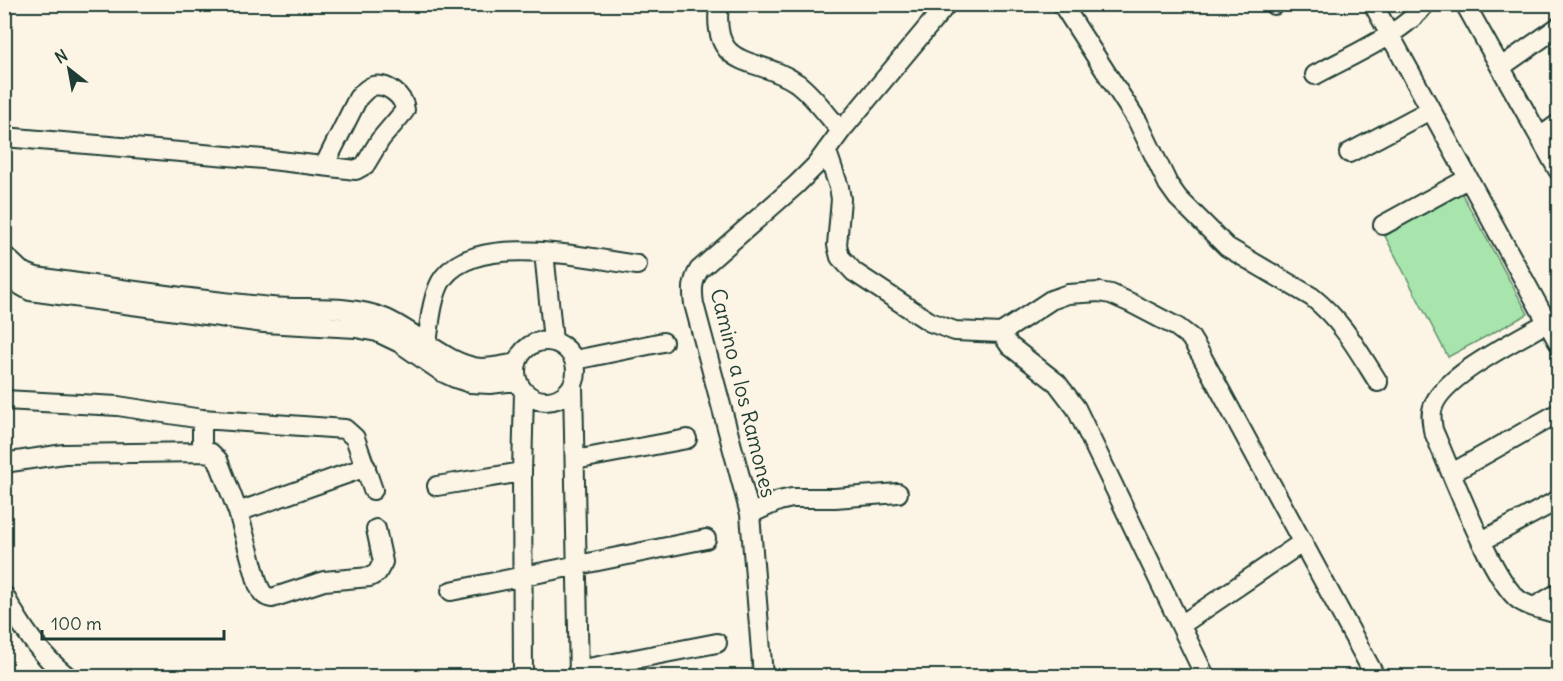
<svg xmlns="http://www.w3.org/2000/svg" width="1563" height="681" font-family="Delius,sans-serif">
  <style>
    .green { fill: #a8e5ac; stroke: #649170; stroke-width: 1.5 }
    .lines { fill: none; stroke-linecap: round; stroke-linejoin: round }
    .minor-casing { stroke: #1f3d34; stroke-width: 22 }
    .minor { stroke: #fcf5e5; stroke-width: 18 }
    .labels { text-anchor: middle; stroke-width: 4.5; stroke-linejoin: round; paint-order: stroke }
    .street-label { font-size: 21px; fill: #1f3d34; stroke: #fcf5e5 }
  </style>
  <rect width="100%" height="100%" fill="#fcf5e5"/>
  <filter id="ink" filterUnits="userSpaceOnUse"><feTurbulence type="fractalNoise" baseFrequency=".0167" numOctaves="2"/><feDisplacementMap in="SourceGraphic" scale="12" xChannelSelector="R" yChannelSelector="G"/><feConvolveMatrix kernelMatrix="1 2 1 2 8 2 1 2 1" color-interpolation-filters="sRGB"/></filter>
  <g filter="url(#ink)">
    <path class="green" d="M1461,192L1528,314L1448,357L1385,236Z"/>
    <g class="lines">
      <g class="minor-casing">
        <path id="minor" d="M719,4C711,73 757,55 797,83C814,96 827,115 841,131
          M1062,4L1138,122L1168,184L1178,198L1227,247L1312,297C1343,322 1357,349 1378,382
          M1373,4L1558,342
          M1465,4L1558,170
          M1274,5V4
          M1501,67L1558,27
          M1315,75C1346,58 1406,32 1425,4
          M4,137L263,159L356,170L365,165L380,140L402,114L405,110C404,96 387,83 373,86C366,88 362,94 358,98L324,166
          M1540,137L1558,124
          M827,152L839,187L841,199L837,245L840,257L854,272L930,322L955,331L1001,333L1051,300L1068,294L1099,292L1111,294L1131,303L1177,327L1190,337L1201,355L1375,676
          M1349,153L1430,110
          M1383,225L1467,179
          M544,252L553,341
          M4,255L21,271L36,277C114,288 193,300 271,307C308,310 349,304 384,318C416,331 446,365 481,368C492,368 505,365 517,363
          M4,276L30,291L264,323L356,328L377,332L400,343L442,372L455,378L470,383L490,384L517,381
          M1558,316C1528,335 1443,374 1433,407C1430,415 1432,422 1433,430C1449,466 1492,581 1519,600C1530,608 1546,610 1558,614
          M1001,333L1010,346L1057,383L1076,408L1205,676
          M516 371a30 30 0 1 1 60 0a30 30 0 1 1-60 0Z
          M426,352C429,332 431,293 444,277C479,232 587,258 637,265
          M575,360L663,342
          M573,386L579,676
          M4,400L118,406L202,419V452
          M202,419L345,429L355,438L373,490
          M575,460L687,439
          M4,463L64,454L202,452L211,453L218,460L238,512L258,584C261,591 263,597 272,598L324,581L370,577L377,573L383,562L376,529
          M1452,473L1558,413
          M437,486L522,472
          M238,512L366,467
          M750,514L779,501L792,498H835L898,493
          M1482,541L1558,500
          M451,591L706,539
          M4,595C21,626 39,654 67,676
          M1534,607L1558,593
          M1181,625L1303,542
          M578,670L717,643
          M523,676L522,472L524,392
          M763,676L750,514L694,304C692,290 692,282 699,270L796,185L816,165L841,131L947,4"/>
      </g>
      <use href="#minor" class="minor"/>
    </g>
  </g>
  <g class="labels">
    <g class="street-label">
      <text transform="translate(743 393) rotate(76)" y="7">Camino a los Ramones</text>
    </g>
  </g>
  <rect width="1563" height="681" fill="none" stroke="#fcf5e5" stroke-width="24"/>
  <rect x="12" y="12" width="1539" height="657" fill="none" stroke="#1f3d34" stroke-width="2" filter="url(#ink)"/>
  <g transform="translate(69 69) rotate(329)" stroke="#fcf5e5" stroke-width="4.5" paint-order="stroke">
  <path d="M0-4.5L10 22L0 15L-10 22Z" fill="#1f3d34"/>
  <text y="-9" font-size="16" font-weight="bold" text-anchor="middle" fill="#1f3d34">N</text>
  </g>
  <path d="M42 630v9h182v-9" fill="none" stroke="#1f3d34" stroke-width="3"/>
  <text x="51" y="630" font-size="18" fill="#1f3d34" stroke="#fcf5e5" stroke-width="4.5" paint-order="stroke">100 m</text>
</svg>
